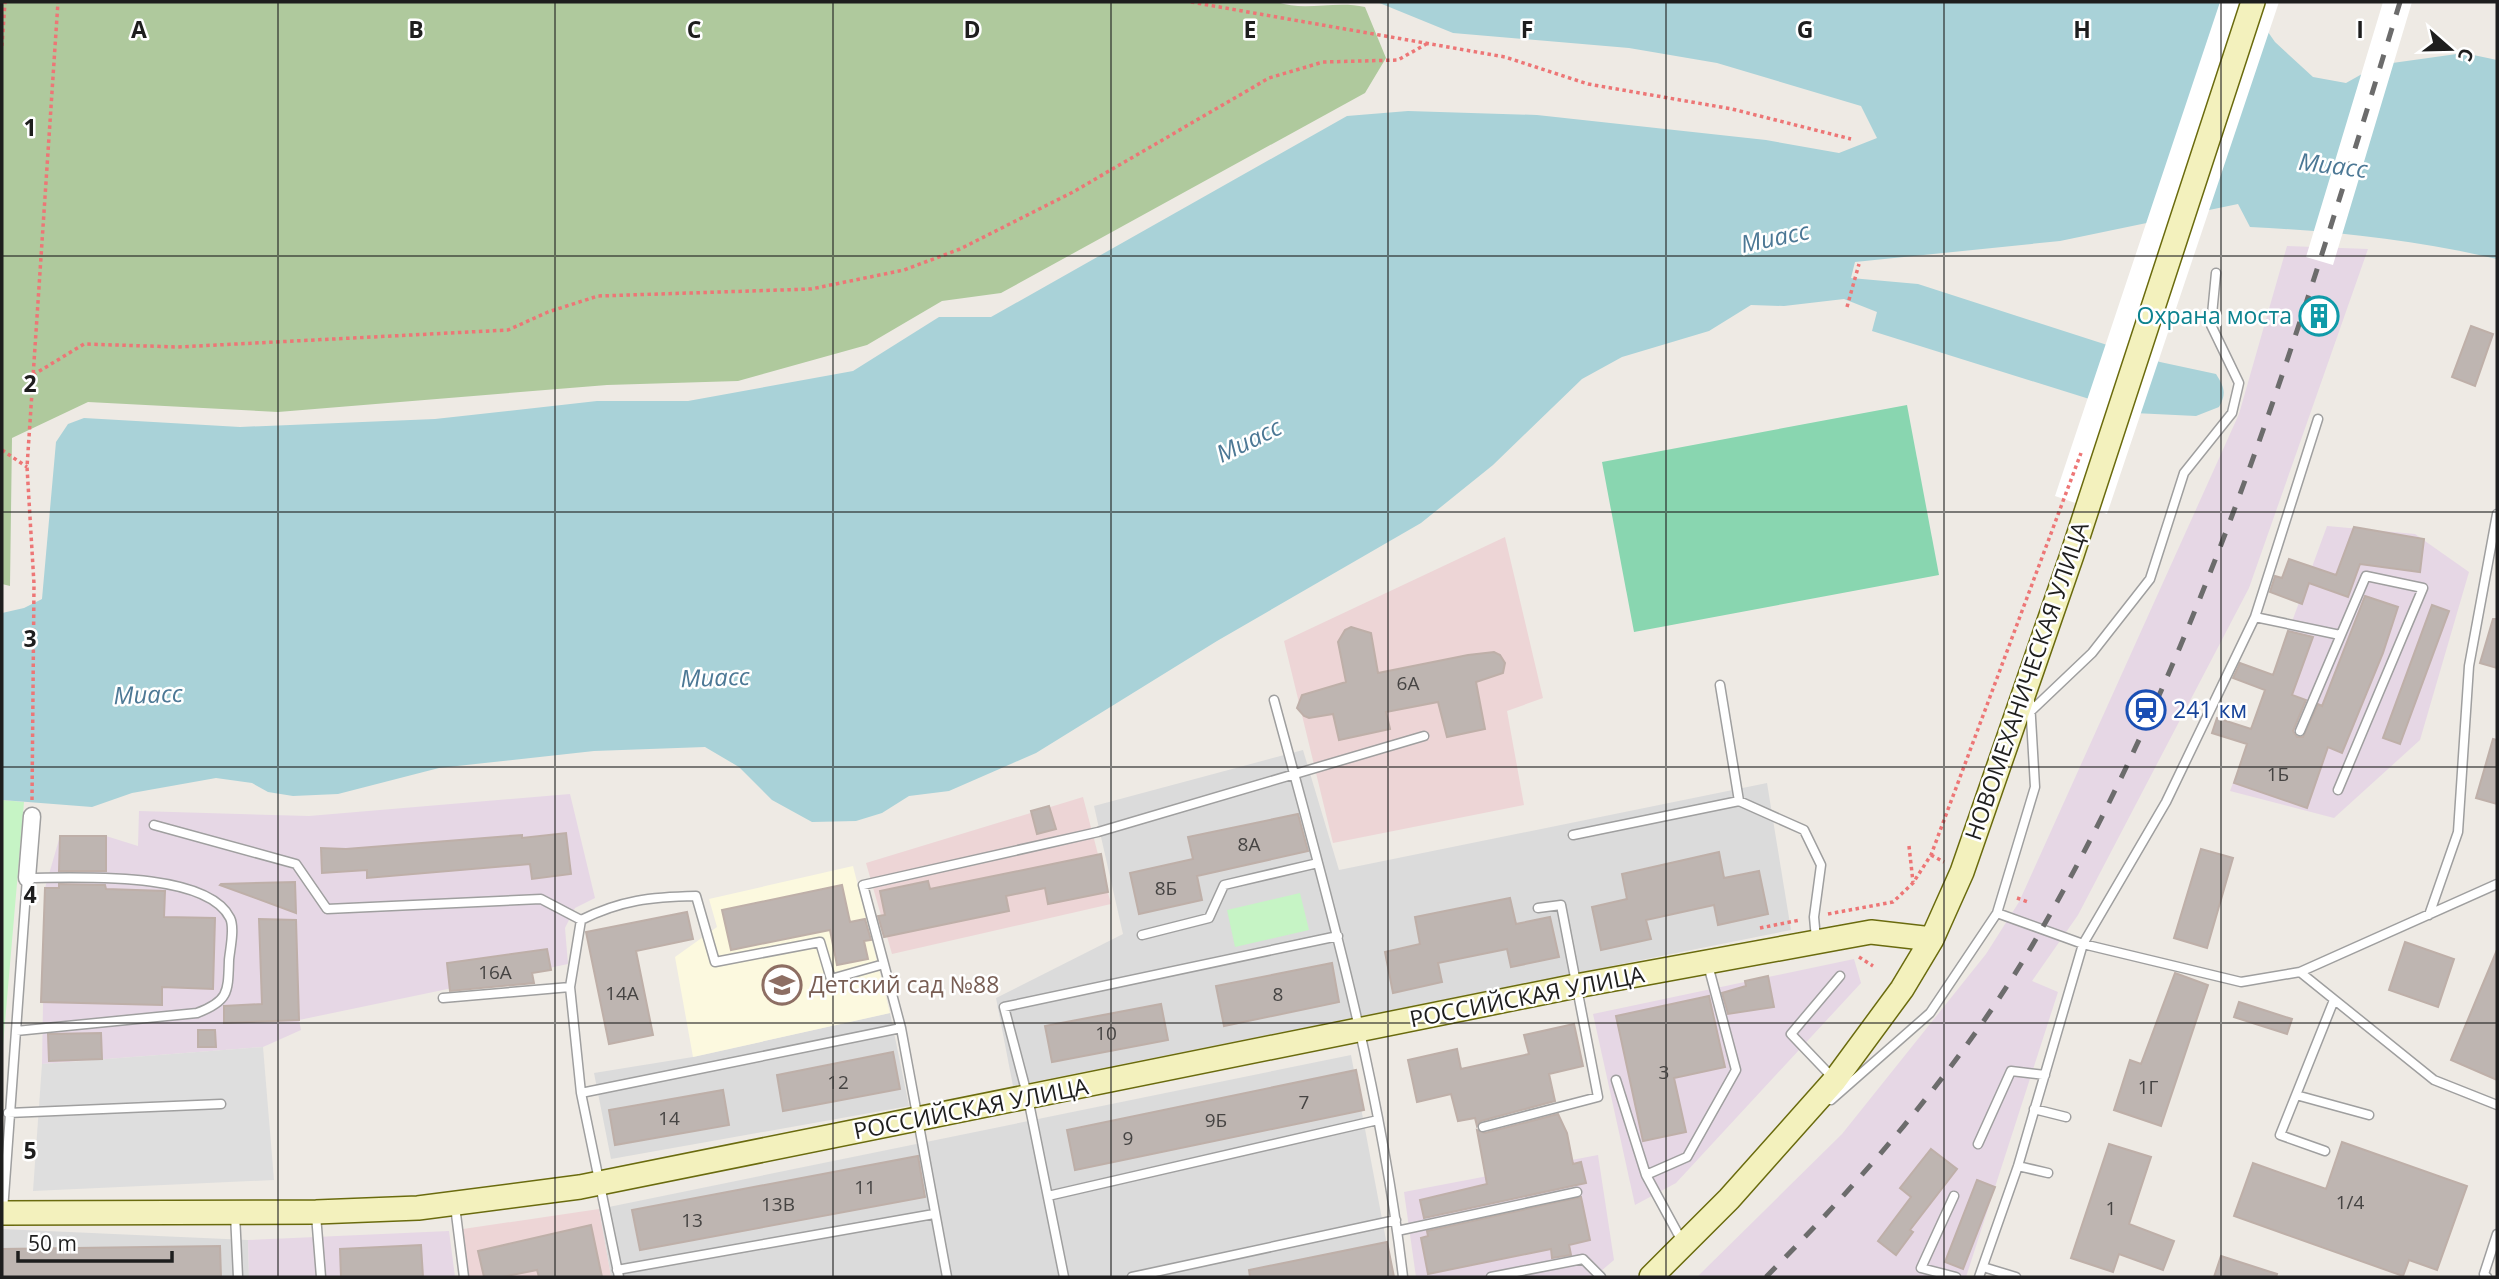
<svg xmlns="http://www.w3.org/2000/svg" width="2499" height="1279" font-family="'Open Sans',sans-serif">
  <style>
    .residential { fill: #dbdbdb }
    .commercial { fill: #edd5d6 }
    .industrial { fill: #e6d7e5 }
    .education { fill: #fcf9df }
    .forest { fill: #afc99d }
    .park { fill: #c6f4c5 }
    .pitch { fill: #89d6b0 }
    .parking { fill: #dedede }
    .water { fill: #a9d2d8 }
    .pier { fill: #fff }
    .building { fill: #beb5b1; stroke: #beafa8; stroke-width: 2 }
    .lines { fill: none; stroke-linecap: round; stroke-linejoin: round }
    .lane-casing { stroke: #9f9f9f; stroke-width: 11 }
    .street-casing { stroke: #9f9f9f; stroke-width: 19 }
    .secondary-casing { stroke: #6a6b0e; stroke-width: 26 }
    .path { stroke: #ed7676; stroke-width: 3.5; stroke-dasharray: 3.5 3.5; stroke-linecap: butt }
    .lane { stroke: #fff; stroke-width: 8 }
    .street { stroke: #fff; stroke-width: 16 }
    .secondary { stroke: #f3f1bd; stroke-width: 23 }
    .rail { stroke: #6c6c6c; stroke-width: 5; stroke-dasharray: 14 14; stroke-linecap: butt }
    .grid { fill: none; stroke: #1e1e1e; stroke-width: 2; stroke-opacity: 0.55 }
    .labels { text-anchor: middle; stroke-width: 5; stroke-linejoin: round; paint-order: stroke }
    .number-label { font-size: 19px; fill: #464443 }
    .culture-label { font-size: 23px; fill: #0d838f; stroke: #fff; text-anchor: end }
    .street-label { font-size: 23px; fill: #1e1e1e; stroke: #fff }
    .transit-label { font-size: 23px; fill: #164399; stroke: #fff; text-anchor: start }
    .education-label { font-size: 23px; fill: #785e54; stroke: #fff; text-anchor: start }
    .water-label { font-size: 24px; font-style: italic; fill: #4c7895; stroke: #fff }
    .grid-label { font-size: 23px; text-anchor: middle; font-weight: bold; fill: #1e1e1e; stroke: #fff; stroke-width: 5; stroke-linejoin: round; paint-order: stroke }
  </style>
  <rect width="100%" height="100%" fill="#eeeae4"/>
  <path class="residential" d="M1303,750L1339,870L1767,783L1791,930L1013,1086L996,998L1123,934L1094,806Z
    M890,1013L909,1106L611,1159L594,1073L693,1057Z
    M1351,1055L1393,1277H611L599,1209Z
    M2,1229L248,1240L249,1277H2Z"/>
  <path class="commercial" d="M1505,537L1543,698L1507,711L1524,805L1333,843L1284,641Z
    M1083,797L1111,904L892,954L866,863Z
    M599,1209L611,1277H469L463,1229Z"/>
  <path class="industrial" d="M2287,246L2368,249L2249,588L2078,915L2032,981L2058,992L1966,1277H1697L1842,1134L1986,954L2019,902L2239,414Z
    M2327,526L2415,534L2469,572L2420,740L2334,818L2230,791Z
    M570,794L595,898L575,908L565,928L568,964L299,1020L301,1030L263,1047L42,1064L45,888L60,836H106L138,846L139,811L309,816Z
    M1854,959L1861,983L1676,1183L1635,1205L1593,1014Z
    M1598,1155L1614,1260L1594,1277H1416L1404,1192Z
    M449,1231L455,1277H249L248,1240Z"/>
  <path class="education" d="M853,866L890,1013L693,1057L675,957L717,927L709,899Z"/>
  <path class="forest" d="M2,2H1277C1305,12 1335,0 1365,7L1386,58L1365,93L1001,293L942,301L867,345L738,381L607,385L278,412L88,402L12,438L10,586L2,584Z"/>
  <path class="park" d="M2,800L24,802L2,1057Z
    M1300,893L1309,930L1235,947L1227,910Z"/>
  <path class="pitch" d="M1907,405L1939,575L1634,632L1602,462Z"/>
  <path class="parking" d="M263,1047L274,1180L33,1191L42,1064Z"/>
  <path class="water" d="M1377,2H2247L2275,42L2313,77L2346,83L2378,65L2464,53L2497,60V259C2415,240 2334,231 2250,227L2238,204L2060,241L1855,262L1851,278L1918,284L2160,362L2216,374C2224,387 2227,393 2219,407L2196,416L2134,413L1872,331L1877,312L1844,299L1784,306L1751,305L1709,331L1622,357L1582,379L1493,465L1421,523L1217,641L1036,753L949,791L909,796L882,813L856,821L812,822L772,800L739,767L705,747L594,751L439,768L338,794L293,796L268,792L252,783L216,778L132,793L92,807L2,800V613L24,608L42,599L56,442L68,424L84,418L240,427L435,419L597,401H688L853,371L939,317H991L1347,116L1408,111L1537,115L1766,140L1839,153L1877,138L1861,106L1717,63L1629,48L1453,33Z"/>
  <path class="pier" d="M2220,2H2279L2107,514L2055,496Z
    M2383,2H2412L2333,265L2306,257Z"/>
  <path class="building" d="M2471,326L2493,334L2475,386L2452,377Z
    M2354,527L2424,539L2420,572L2360,564L2348,597L2309,583L2302,604L2270,592L2275,576L2282,578L2289,559L2336,575Z
    M2365,596L2398,607L2383,653L2342,753L2328,747L2307,808L2234,783L2247,744L2212,733L2217,718L2251,729L2265,690L2233,678L2240,663L2273,675L2288,631L2313,637L2292,695L2306,700L2293,731L2297,737H2303L2318,704L2322,706Z
    M2432,605L2449,611L2400,744L2383,738Z
    M2493,619H2497V668L2480,663Z
    M1351,627L1371,633L1378,673L1468,655L1494,652L1500,655L1505,663L1503,673L1476,682L1485,729L1447,737L1438,702L1386,712L1390,729L1339,740L1333,714L1309,718L1304,716L1297,708L1302,695L1346,682L1338,642L1345,630Z
    M2493,739L2497,740V804L2476,798Z
    M1049,806L1056,829L1037,834L1031,811Z
    M1298,814L1308,851L1197,876L1202,900L1139,914L1130,873L1193,859L1188,837Z
    M566,833L571,874L532,879L530,864L367,878V870L322,873L321,848L346,849L522,835V838Z
    M60,836H106V871H59Z
    M2201,849L2233,858L2207,948L2174,938Z
    M1719,852L1724,878L1759,871L1768,914L1718,925L1714,905L1646,920L1651,939L1601,950L1592,907L1627,899L1622,874Z
    M1101,854L1108,892L1048,904L1045,888L1006,896L1009,911L884,937L878,916L885,915L880,891L928,881L930,889Z
    M295,882L296,913L220,885L221,884Z
    M59,884L105,885L106,889L165,891L164,917L215,918L213,989L162,987V1005L41,1002L45,888H59Z
    M842,885L850,922L865,919L871,940L864,941L868,959L837,965L830,930L731,950L722,910Z
    M1510,898L1516,924L1550,917L1559,957L1511,967L1507,949L1438,963L1442,982L1393,993L1385,952L1420,944L1415,917Z
    M687,912L693,939L636,951L653,1035L609,1044L586,932Z
    M259,919L296,920L299,1020L224,1023V1006L262,1004Z
    M2405,942L2454,959L2438,1007L2389,990Z
    M547,949L551,970L532,973L534,983L450,991L447,963Z
    M2497,950V1080L2451,1060Z
    M1332,963L1339,1002L1224,1026L1216,986Z
    M2175,973L2208,985L2161,1126L2114,1110L2130,1060L2141,1064Z
    M1768,976L1774,1007L1728,1014L1722,993L1746,986L1745,981Z
    M1709,996L1725,1067L1674,1078L1686,1132L1643,1141L1616,1016Z
    M2239,1002L2292,1019L2287,1034L2234,1017Z
    M1161,1004L1168,1040L1052,1062L1045,1026Z
    M1574,1024L1583,1066L1549,1074L1555,1101L1481,1121L1477,1126L1475,1118L1458,1121L1451,1094L1417,1102L1408,1060L1457,1049L1461,1069L1529,1054L1524,1035Z
    M198,1030H215L216,1047H198Z
    M101,1033L102,1059L49,1061L48,1034Z
    M893,1052L900,1089L783,1111L777,1075Z
    M1356,1070L1364,1110L1075,1170L1067,1130Z
    M723,1090L729,1125L615,1145L609,1110Z
    M1558,1114L1567,1133L1573,1164L1581,1162L1586,1183L1424,1218L1420,1200L1487,1184L1477,1130L1485,1133Z
    M2342,1142L2467,1186L2437,1270L2409,1260L2403,1276L2234,1216L2253,1163L2326,1189Z
    M2109,1144L2151,1157L2129,1224L2174,1241L2163,1270L2119,1254L2113,1272L2071,1258Z
    M1931,1149L1957,1169L1910,1230L1913,1232L1896,1255L1878,1241L1911,1197L1900,1188Z
    M918,1156L925,1197L640,1250L632,1210Z
    M1977,1180L1995,1187L1963,1269L1945,1262Z
    M1581,1197L1590,1240L1569,1245L1571,1255L1552,1258L1551,1249L1428,1274L1421,1238L1428,1236L1427,1231Z
    M591,1225L602,1277H539L537,1270L502,1277H484L478,1251Z
    M1387,1242L1394,1277H1250L1249,1270Z
    M421,1245L423,1277H341L340,1249Z
    M220,1246L221,1277H2V1249Z
    M2221,1256L2277,1274L2276,1277H2214Z"/>
  <g class="lines">
    <g class="lane-casing">
      <path id="lane" d="M2255,617L2340,635
        M1720,685L1739,801
        M1274,700C1326,891 1380,1080 1403,1277
        M2031,711L2092,653L2150,579L2184,473L2232,413L2239,383L2211,325L2216,273
        M2300,731L2366,576L2423,588L2338,790
        M154,825L296,864L327,909L541,899L581,920
        M1573,835L1739,801L1804,830L1821,865L1814,917L1816,939
        M1997,913L2083,944L2241,982L2300,972L2497,884
        M2429,915L2458,832L2469,666L2497,514
        M1142,935L1209,918L1224,885L1318,863
        M2300,972L2434,1080L2497,1105
        M443,998L570,987
        M1833,1078L1791,1034L1840,976
        M1616,1080L1646,1175
        M581,1093L901,1028
        M2296,1095L2369,1115
        M1831,1100L1930,1013L1997,913L2035,787L2030,701
        M2034,1109L2066,1117
        M8,1113L221,1104
        M1483,1127L1598,1097L1561,905L1538,908
        M1978,1144L2011,1071L2045,1075
        M2325,1151L2280,1135L2334,1000
        M2018,1166L2048,1173
        M1048,1196L1378,1120
        M1954,1196L1921,1268L1956,1277
        M455,1206L464,1277
        M3,1211L27,878C74,878 206,870 230,918C235,928 230,949 229,960C228,992 229,1001 197,1013L16,1031
        M235,1214L238,1277
        M316,1215L321,1277
        M1397,1231L1577,1192
        M1683,1243L1646,1175L1687,1157L1736,1070L1708,965
        M1983,1267L2016,1277
        M617,1270L934,1214
        M619,1277L581,1093L570,987L581,920C621,900 651,897 696,896L715,962L820,942L831,979L884,964
        M947,1277L901,1028L863,885L1098,832L1424,736
        M1064,1277L1028,1098L1004,1007L1338,936
        M1132,1277L1396,1220
        M1491,1277L1583,1259L1601,1277
        M1979,1277L2018,1166L2083,944L2166,802L2255,617L2318,419
        M2487,1277L2484,1274L2497,1234"/>
    </g>
    <g class="street-casing">
      <path id="street" d="M27,878L32,816"/>
    </g>
    <g class="secondary-casing">
      <path id="secondary" d="M2,1213L316,1212L418,1208L580,1187L1576,986L1838,938L1871,932L1932,939
        M1651,1277L1729,1199L1835,1080L1902,989L1932,939L1962,872L2072,555L2253,2"/>
    </g>
    <path class="path" d="M1191,2L1505,57L1588,84L1732,109L1851,139
      M2,46L5,2
      M1847,307L1859,264
      M33,375L84,344L178,347L508,330L548,312L598,296L811,289L904,270L960,249L1073,192L1269,78L1323,62L1398,60L1428,43
      M2,450L27,467
      M32,800L34,584L27,467L58,2
      M1909,846L1913,882
      M1931,855L1944,862
      M2017,898L2028,902
      M1828,914L1893,902L1913,883L1931,855L2081,453
      M1760,928L1800,920
      M1859,957L1873,966"/>
    <use href="#lane" class="lane"/>
    <use href="#street" class="street"/>
    <use href="#secondary" class="secondary"/>
    <path class="rail" d="M1766,1277C1868,1174 1968,1058 2040,932C2207,642 2303,319 2400,2"/>
  </g>
  <path class="grid" d="M278,2V1277M555,2V1277M833,2V1277M1111,2V1277M1388,2V1277M1666,2V1277M1944,2V1277M2221,2V1277M2,256H2497M2,512H2497M2,767H2497M2,1023H2497"/>
  <defs>
    <g id="building-ring" transform="scale(2.0125)"><circle r="9.5" fill="#fff" stroke="#0f9aa8" stroke-width="1.5"/><path d="M-4-6H4V6H1V3H-1V6H-4ZM-2.5-4.3h1.7v1.8h-1.7ZM.8-4.3h1.7v1.8H.8ZM-2.5-1h1.7V.8h-1.7ZM.8-1h1.7V.8H.8Z" fill="#0f9aa8"/></g>
    <g id="station-ring" transform="scale(2.0125)"><circle r="9.5" fill="#fff" stroke="#1a4fb4" stroke-width="1.5"/><path d="M-3-6H3Q5-6 5-4V2Q5 4 3 4L4.5 6H3L1.5 4h-3L-3 6H-4.5L-3 4Q-5 4-5 2V-4Q-5-6-3-6ZM-3.5-4v3h7v-3ZM-3.5 1v1.5H-2V1ZM2 1v1.5H3.5V1Z" fill="#1a4fb4"/></g>
    <g id="school-ring" transform="scale(2.0125)"><circle r="9.5" fill="#fff" stroke="#8d6e63" stroke-width="1.5"/><path d="M0-5L7-2L0 1L-7-2ZM-4 1L0 2.5L4 1V4Q0 6-4 4Z" fill="#8d6e63"/></g>
  </defs>
  <g fill-rule="evenodd">
    <use href="#building-ring" x="2319" y="316"/>
    <use href="#station-ring" x="2146" y="710"/>
    <use href="#school-ring" x="782" y="985"/>
  </g>
  <g class="labels">
    <g class="number-label">
      <text x="1408" y="690">6А</text>
      <text x="2278" y="781">1Б</text>
      <text x="1249" y="851">8А</text>
      <text x="1166" y="895">8Б</text>
      <text x="495" y="979">16А</text>
      <text x="622" y="1000">14А</text>
      <text x="1278" y="1001">8</text>
      <text x="1106" y="1040">10</text>
      <text x="1664" y="1079">3</text>
      <text x="838" y="1089">12</text>
      <text x="2148" y="1094">1Г</text>
      <text x="1304" y="1109">7</text>
      <text x="669" y="1125">14</text>
      <text x="1216" y="1127">9Б</text>
      <text x="1128" y="1145">9</text>
      <text x="865" y="1194">11</text>
      <text x="2350" y="1209">1/4</text>
      <text x="778" y="1211">13В</text>
      <text x="2111" y="1215">1</text>
      <text x="692" y="1227">13</text>
    </g>
    <g class="culture-label">
      <text x="2292" y="324">Охрана моста</text>
    </g>
    <g class="street-label">
      <text transform="translate(2027 681) rotate(-71)" y="8">НОВОМЕХАНИЧЕСКАЯ УЛИЦА</text>
      <text transform="translate(1527 997) rotate(-11)" y="8">РОССИЙСКАЯ УЛИЦА</text>
      <text transform="translate(971 1109) rotate(-11)" y="8">РОССИЙСКАЯ УЛИЦА</text>
    </g>
    <g class="transit-label">
      <text x="2173" y="718">241 км</text>
    </g>
    <g class="education-label">
      <text x="809" y="993">Детский сад №88</text>
    </g>
    <g class="water-label">
      <text transform="translate(2333 166) rotate(7)" y="8">Миасс</text>
      <text transform="translate(1775 238) rotate(-12)" y="8">Миасс</text>
      <text transform="translate(1249 441) rotate(-26)" y="8">Миасс</text>
      <text transform="translate(715 678) rotate(-2)" y="8">Миасс</text>
      <text transform="translate(148 695) rotate(-2)" y="8">Миасс</text>
    </g>
  </g>
  <g class="grid-label">
    <text x="139" y="38">A</text>
    <text x="416" y="38">B</text>
    <text x="694" y="38">C</text>
    <text x="972" y="38">D</text>
    <text x="1250" y="38">E</text>
    <text x="1527" y="38">F</text>
    <text x="1805" y="38">G</text>
    <text x="2082" y="38">H</text>
    <text x="2360" y="38">I</text>
    <text x="30" y="136">1</text>
    <text x="30" y="392">2</text>
    <text x="30" y="647">3</text>
    <text x="30" y="903">4</text>
    <text x="30" y="1159">5</text>
  </g>
  <rect width="2499" height="1279" fill="none" stroke="#1e1e1e" stroke-width="7"/>
  <g transform="translate(2450 49) rotate(110)" stroke="#ffffff" stroke-width="5" paint-order="stroke">
  <path d="M0-5L12 26L0 18L-12 26Z" fill="#1e1e1e"/>
  <text y="-10" font-size="19" font-weight="bold" text-anchor="middle" fill="#1e1e1e">С</text>
  </g>
  <path d="M18 1251v10h154v-10" fill="none" stroke="#1e1e1e" stroke-width="3.5"/>
  <text x="28" y="1251" font-size="21" fill="#1e1e1e" stroke="#ffffff" stroke-width="5" paint-order="stroke">50 m</text>
</svg>
